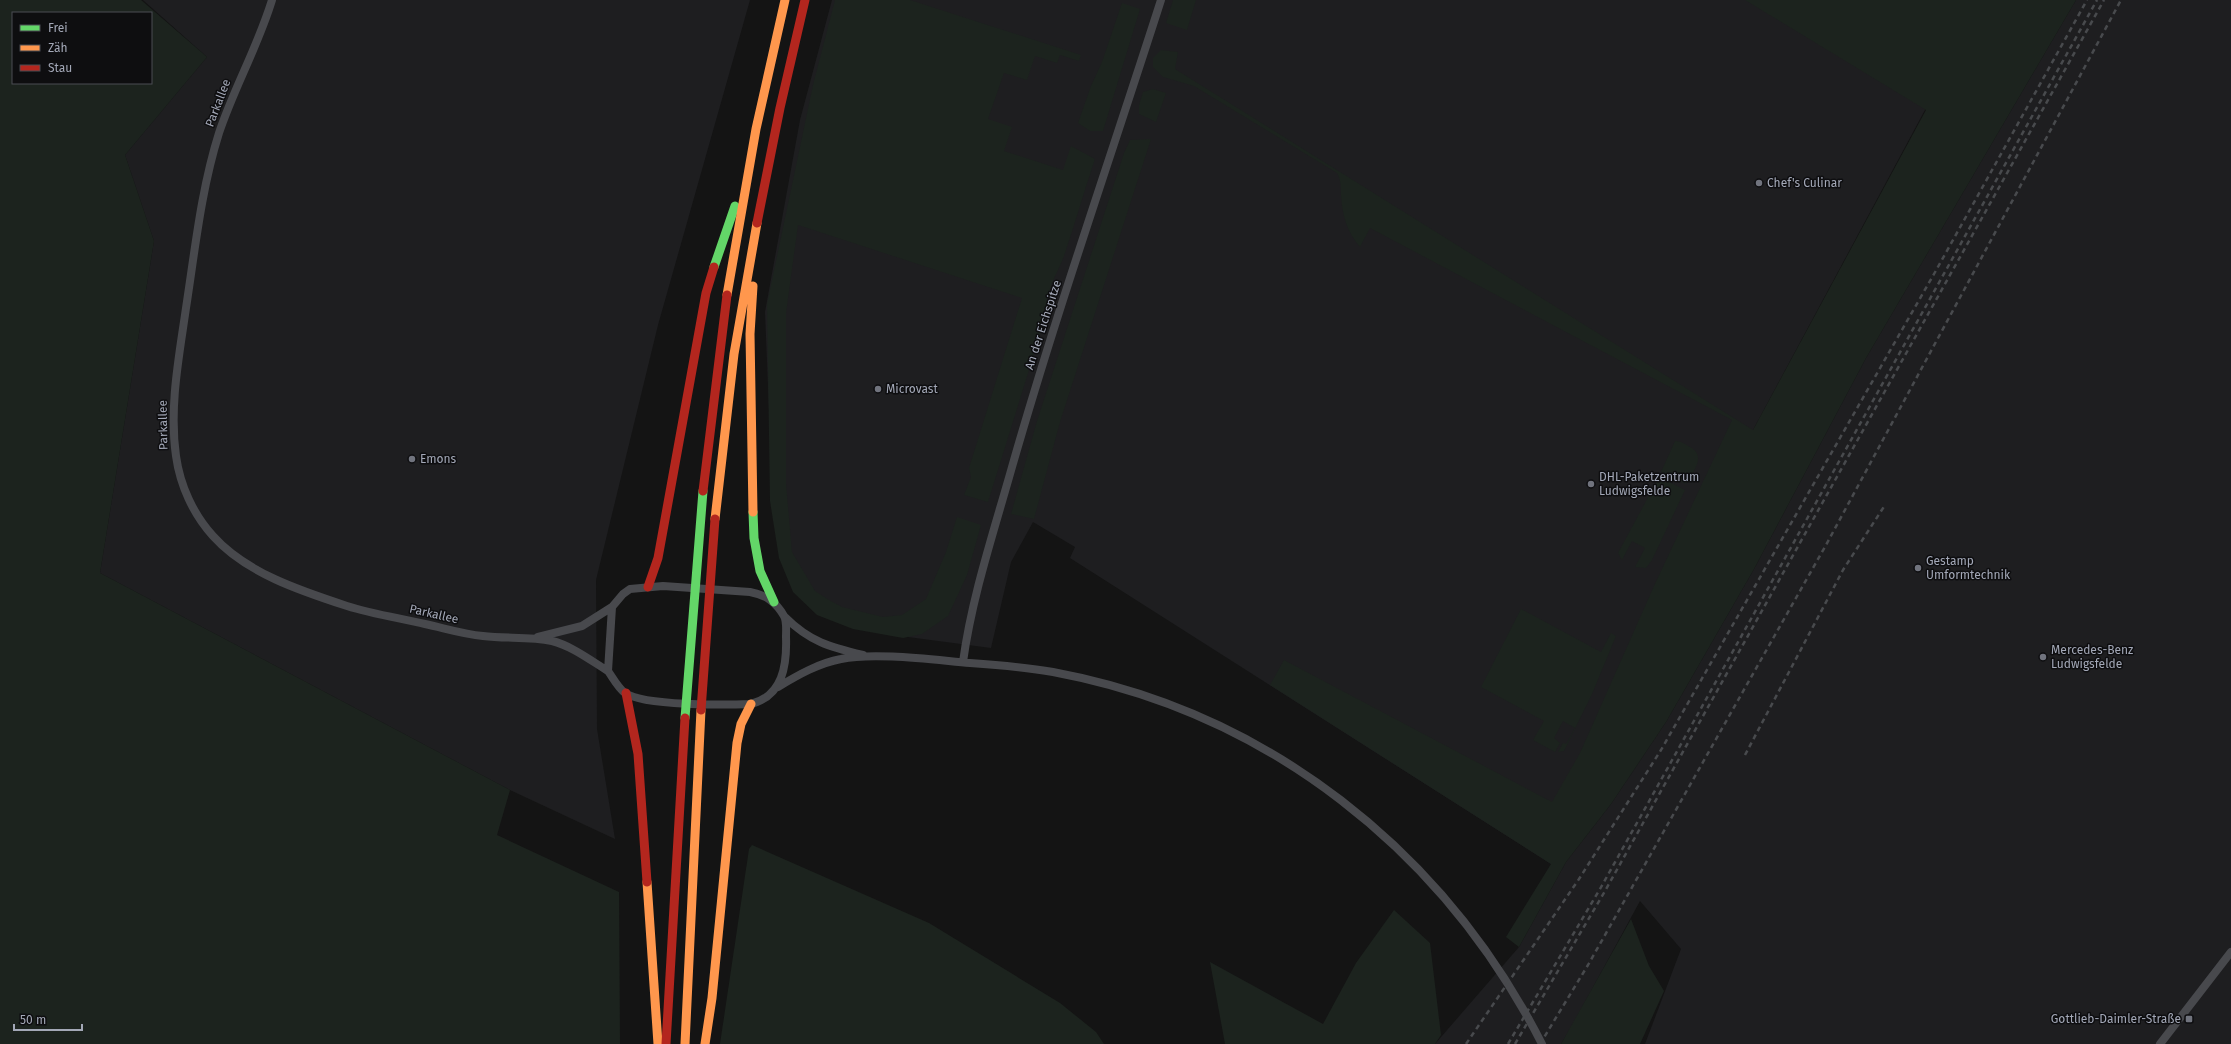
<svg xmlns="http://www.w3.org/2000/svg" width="2231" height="1044" font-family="'Fira Sans',sans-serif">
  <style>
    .built { fill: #1e1e20 }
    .green { fill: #1c231e; fill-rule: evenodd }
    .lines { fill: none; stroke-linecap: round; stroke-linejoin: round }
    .street { stroke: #48494d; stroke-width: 8 }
    .fast { stroke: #63d668; stroke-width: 9 }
    .slow { stroke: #ff974d; stroke-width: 9 }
    .jam { stroke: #b3261e; stroke-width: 9 }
    .rail { stroke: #484a4d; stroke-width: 2.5; stroke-dasharray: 5 4; stroke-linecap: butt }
    .poi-dot { fill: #71747e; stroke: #0e0e10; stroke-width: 1.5 }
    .labels { text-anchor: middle; stroke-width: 3; stroke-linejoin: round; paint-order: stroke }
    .street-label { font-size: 12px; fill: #a3a8b7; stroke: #0e0e10 }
    .poi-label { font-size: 12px; fill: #a3a8b7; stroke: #0e0e10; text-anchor: start }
  </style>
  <rect width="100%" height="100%" fill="#141414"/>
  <path class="built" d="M143,0H750L658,325L596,580L597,729L615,839L510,790L100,573L154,241L125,155L207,57Z
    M832,0H1984L1753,430L1551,864L1070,558L1075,547L1033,522L1011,562L991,648L893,635L817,612L773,510L765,312L800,120Z
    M2076,0H2231V1044H1645L1681,949L1640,901L1573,1024L1561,1044H1435L1519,947L1566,862L1611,804L1666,722L1754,569L1866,358Z"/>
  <path class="green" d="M0,0H141L207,57L125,155L154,241L100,573L510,790L497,835L619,892L620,1044H0ZM13,13H151V83H13Z
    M835,0H910L1081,55L1079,61L1060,55L1057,63L1035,56L1027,80L1004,73L988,119L1012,127L1004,151L1063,170L1071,146L1095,159C1084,191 1075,224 1064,256C1057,275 1045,290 1047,312L988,502L964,495L971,477L969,468L1022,298L798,225L786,313V484L792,552L815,591L829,600L842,607L883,617L902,615L926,599L946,552L957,517L981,525L967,575L948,616L922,634L903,638L853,629L817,615L793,592L779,558L770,501L767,304L813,85Z
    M1173,0H1196L1187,30L1166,23Z
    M1745,0H2076L1866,358L1754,569L1666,722L1611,804L1566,862L1519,947L1506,937L1551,864L1270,685L1284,660L1552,802L1580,753L1654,586L1732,420L1370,228L1360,247C1347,232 1342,215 1341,195C1341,186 1341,181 1337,173L1194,86L1163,77L1153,67V58L1161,50L1178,52L1175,69L1753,430L1926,110Z
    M1122,3L1140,9L1103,131H1090L1078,123L1091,86L1102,62Z
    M1153,89L1166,93L1156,122L1139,114V105L1143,92Z
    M1151,139L1060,422L1034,519L1011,514L1037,421L1124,153L1130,140Z
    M1675,441C1681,441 1685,444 1690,447C1707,456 1693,472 1686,484L1661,472Z
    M1659,477L1685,490L1652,560L1646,568L1635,567L1645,548L1632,541L1622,560L1618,553Z
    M1521,609L1601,652L1611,633L1616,636L1592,694L1564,751L1558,752L1563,743L1566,744L1575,728L1563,721L1554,738L1560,743L1555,752L1533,740L1544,721L1481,687Z
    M752,845L929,923L1060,1003L1096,1032L1104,1044H720L749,849Z
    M1394,910L1430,943L1441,1035L1435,1044H1225L1210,962L1323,1024L1356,963Z
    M1631,919L1649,966L1664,991L1640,1044H1561Z"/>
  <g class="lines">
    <path class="street" d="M272,0C258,46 234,88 219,133C201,190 195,250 186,308C179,357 169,407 176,456C180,485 193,514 213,536C246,573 301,591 347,606C372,614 399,618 425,624C444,628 463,634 483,636C506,639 529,636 552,641C572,646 590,660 608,671
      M663,586L750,592C766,595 776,602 784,616C787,621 786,631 786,637C787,665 783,696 751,704C726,705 644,706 625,693C618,688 613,678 608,671L612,607L623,594L630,589Z
      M785,617C810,642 830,647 863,655
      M538,637L582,626L612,607
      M963,662C972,596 994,531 1012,467C1057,310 1111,156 1161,0
      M778,687C798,675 819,663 841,659C875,652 934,660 970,663C998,665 1025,667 1053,672C1268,712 1443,850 1542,1044
      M2160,1044L2231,952"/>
    <path class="fast" d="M714,267L735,206
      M753,512L754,538L760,571L774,602
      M685,718L703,491"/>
    <path class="slow" d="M753,286L750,334L753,512
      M727,295L756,129L785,0
      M715,519L734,354L757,223
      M647,882L658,1044
      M685,1044L701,710
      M705,1044L712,998L737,743L741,724L751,704"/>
    <path class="jam" d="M757,223L780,108L805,0
      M703,491L727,295
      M648,587L658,558L706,293L714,267
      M626,693L638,754L647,882
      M701,710L715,519
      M666,1044L685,718"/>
    <path class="rail" d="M1745,755L1843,570L1885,505
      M1466,1044L1579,879L1661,750L1934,274L2087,0
      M1508,1044L1600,889L2097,0
      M1515,1044L1605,891L2104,0
      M1540,1044L1588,965L1826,545L2121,0"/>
  </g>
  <g class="poi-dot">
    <circle cx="1759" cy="183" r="4"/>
    <circle cx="878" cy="389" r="4"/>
    <circle cx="412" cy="459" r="4"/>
    <circle cx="1591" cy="484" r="4"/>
    <circle cx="1918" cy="568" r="4"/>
    <circle cx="2043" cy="657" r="4"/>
    <rect x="2185" y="1015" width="8" height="8" rx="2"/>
  </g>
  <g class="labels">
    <g class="street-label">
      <text transform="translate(218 103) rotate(-69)" y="4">Parkallee</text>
      <text transform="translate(1043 325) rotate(-72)" y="4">An der Eichspitze</text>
      <text transform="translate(163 425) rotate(-91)" y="4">Parkallee</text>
      <text transform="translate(434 614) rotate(13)" y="4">Parkallee</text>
    </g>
    <g class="poi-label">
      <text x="1767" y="187">Chef's Culinar</text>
      <text x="886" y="393">Microvast</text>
      <text x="420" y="463">Emons</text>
      <text x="1599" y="481">DHL-Paketzentrum<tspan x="1599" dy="14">Ludwigsfelde</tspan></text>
      <text x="1926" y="565">Gestamp<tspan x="1926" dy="14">Umformtechnik</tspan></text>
      <text x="2051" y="654">Mercedes-Benz<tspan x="2051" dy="14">Ludwigsfelde</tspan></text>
      <text x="2181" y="1023" text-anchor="end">Gottlieb-Daimler-Straße</text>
    </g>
  </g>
  <rect x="12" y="12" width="140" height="72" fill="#0e0e10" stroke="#4a4c53"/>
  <rect x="20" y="25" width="20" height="6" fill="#63d668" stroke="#4a4c53"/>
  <text x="48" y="32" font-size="12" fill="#a3a8b7">Frei</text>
  <rect x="20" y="45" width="20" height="6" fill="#ff974d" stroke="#4a4c53"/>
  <text x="48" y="52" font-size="12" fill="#a3a8b7">Zäh</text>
  <rect x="20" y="65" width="20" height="6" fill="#b3261e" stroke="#4a4c53"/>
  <text x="48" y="72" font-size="12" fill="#a3a8b7">Stau</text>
  <path d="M14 1024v6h68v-6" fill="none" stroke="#a3a8b7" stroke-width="2"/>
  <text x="20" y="1024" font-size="12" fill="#a3a8b7" stroke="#0e0e10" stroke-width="3" paint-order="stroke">50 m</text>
</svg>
